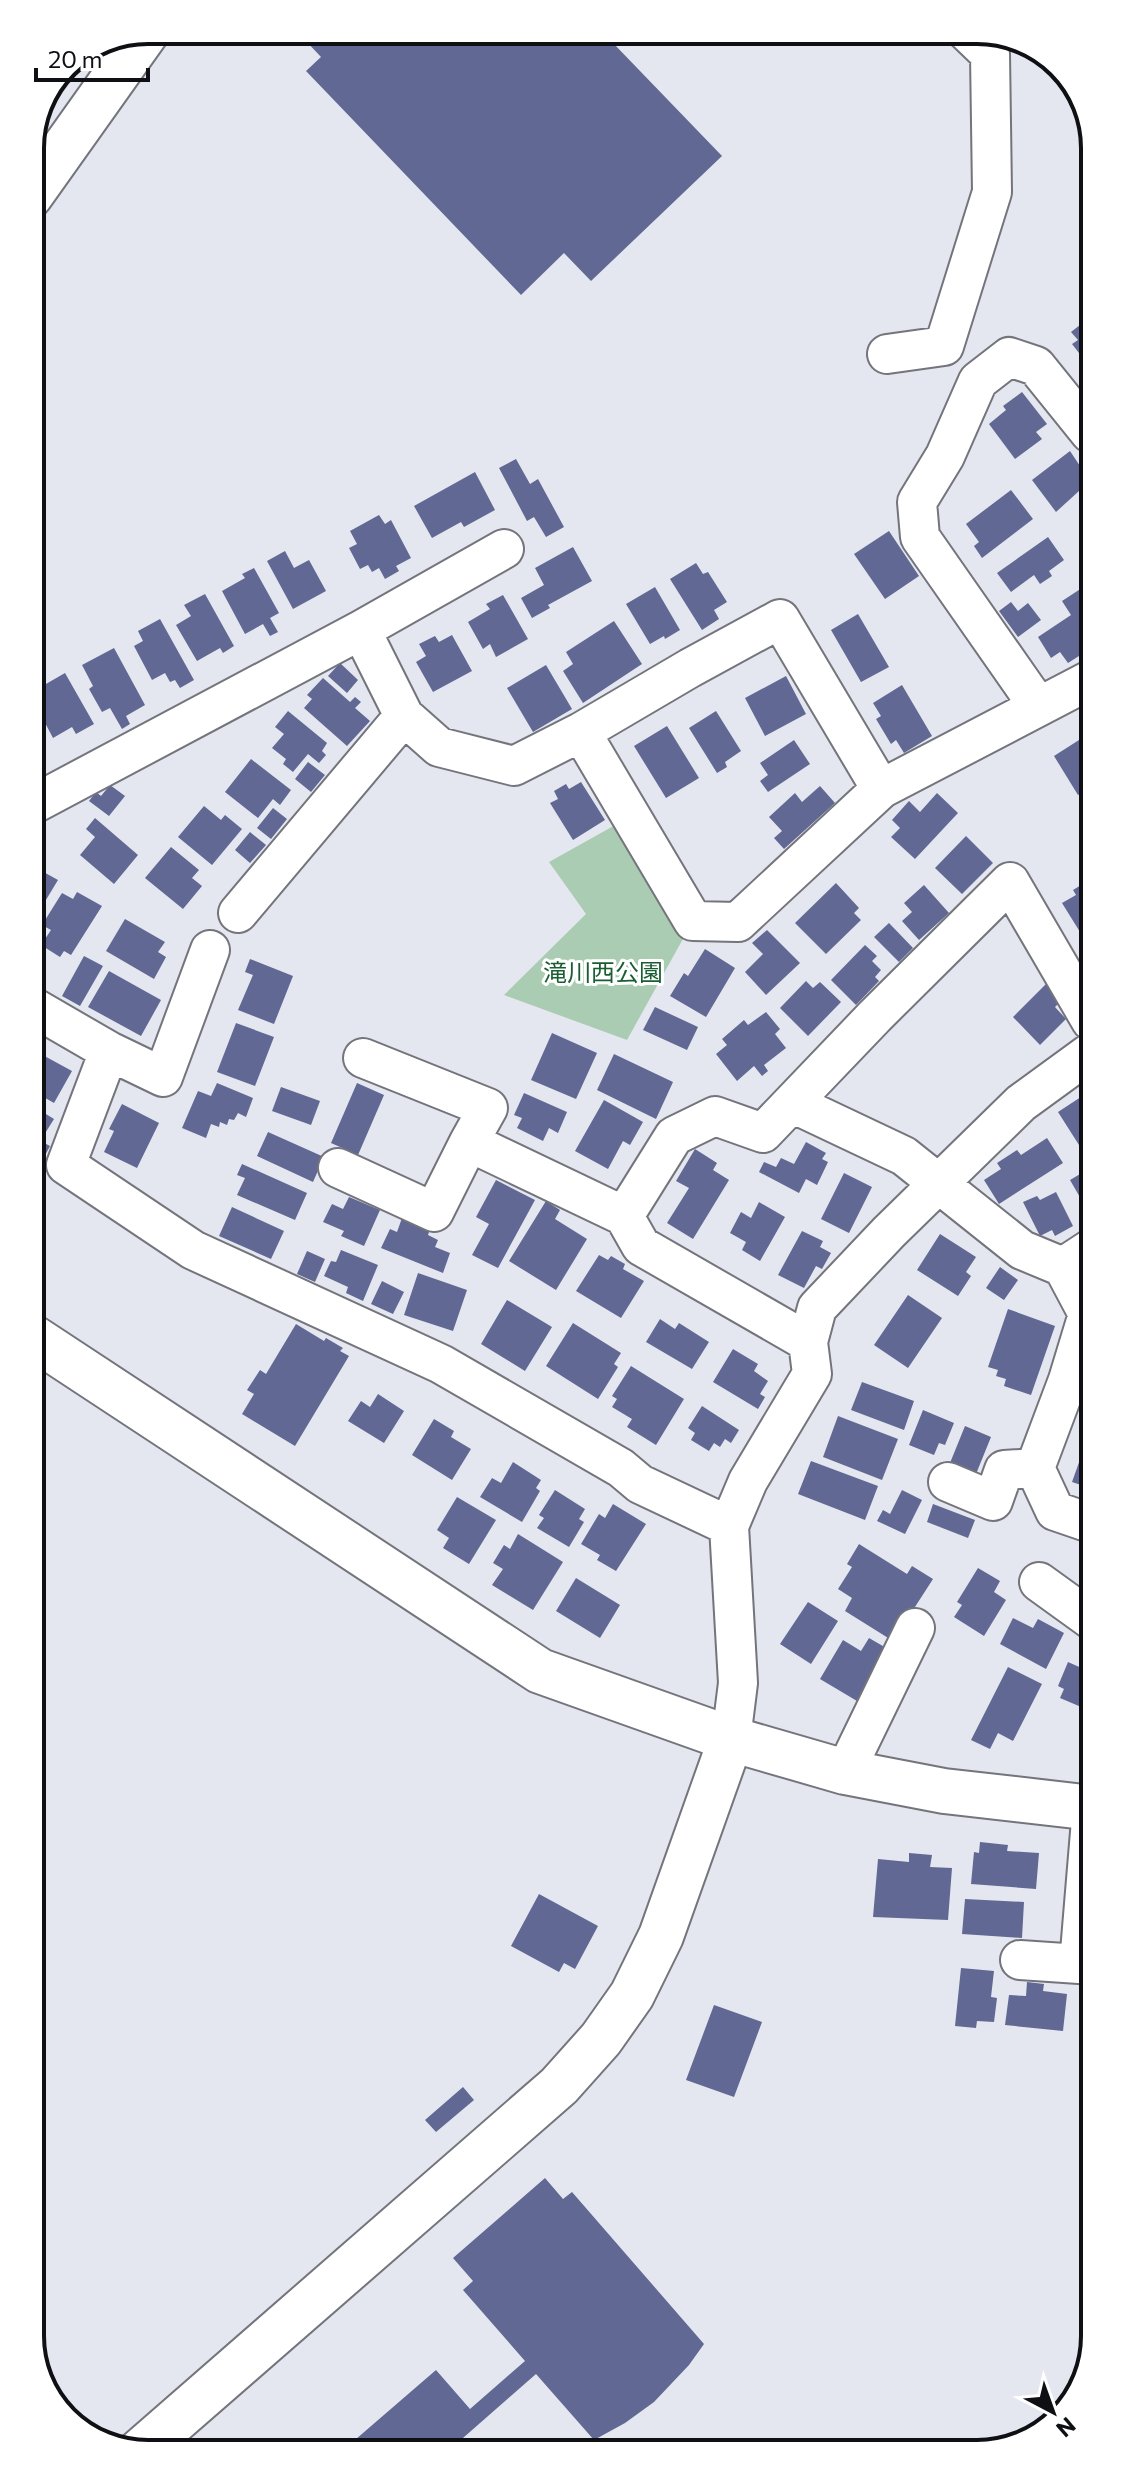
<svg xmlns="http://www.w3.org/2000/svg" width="1125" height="2484" font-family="Commissioner,'Noto Sans JP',sans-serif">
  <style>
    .green { fill: #aaccb2 }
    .building { fill: #606893 }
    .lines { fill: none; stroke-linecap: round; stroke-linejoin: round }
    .minor-casing { stroke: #73747c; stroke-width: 42 }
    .tertiary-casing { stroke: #73747c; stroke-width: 48 }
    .minor { stroke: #fff; stroke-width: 38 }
    .tertiary { stroke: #fff; stroke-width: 44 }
    .labels { text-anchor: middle; stroke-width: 6; stroke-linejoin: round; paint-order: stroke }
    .park-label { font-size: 24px; fill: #1a5d32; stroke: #fff }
    .rim { fill: none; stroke: #0f1013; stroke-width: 4 }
  </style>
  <rect width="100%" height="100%" fill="#e4e7ef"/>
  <path class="green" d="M617,824L684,937L627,1040L504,995L586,914L549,862Z"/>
  <path class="building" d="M316,30H626L613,43L722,156L591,281L564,253L521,295L306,71L321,57L305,40Z
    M1089,318V360L1086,362L1072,344L1078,340L1071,332Z
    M1022,392L1047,424L1036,432L1042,439L1015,459L989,424L1006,410L1003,406Z
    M1070,451L1090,481L1056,512L1032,480Z
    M516,459L530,484L538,479L564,527L546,537L534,517L527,521L499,468Z
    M475,472L495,510L464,527L461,522L432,538L414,506Z
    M1011,490L1033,519L982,558L974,546L979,542L966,524Z
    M379,515L385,524L391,520L411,558L396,566L399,571L385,579L379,568L372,572L368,565L360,569L349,548L357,544L350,531Z
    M1090,523V546L1084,538L1088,534L1083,528Z
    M889,531L919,576L885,599L854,554Z
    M1048,537L1064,560L1049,571L1052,576L1040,584L1034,575L1011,592L997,573Z
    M573,547L592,581L548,605L550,608L532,618L521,598L544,585L535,568Z
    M285,551L294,568L309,560L326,591L293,609L267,561Z
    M696,563L703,574L708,572L727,602L714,610L719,619L702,630L670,579Z
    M254,568L279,613L270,618L278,632L270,636L263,624L245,634L222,591L245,578L242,574Z
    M1085,586L1090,593V649L1068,663L1060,652L1051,658L1038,637L1071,615L1062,601Z
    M655,587L680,630L665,639L664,636L650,644L626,604Z
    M205,594L234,646L223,653L220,648L197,661L176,625L191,616L184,605Z
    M503,595L528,639L496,657L490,644L483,649L468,622L490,609L486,604Z
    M1011,602L1018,611L1028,603L1041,620L1018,637L999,611Z
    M858,614L889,667L861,682L831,630Z
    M160,619L194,680L180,688L175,680L170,682L165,673L152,680L134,646L143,641L138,631Z
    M614,621L642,664L583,703L563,671L573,664L566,652Z
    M452,635L472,671L433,692L416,662L426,656L419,644L435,636L439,642Z
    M114,648L145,705L126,716L130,724L122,729L110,708L102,712L89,689L93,686L82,665Z
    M340,663L358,680L347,693L328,676Z
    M546,665L572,709L533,732L507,688Z
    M65,673L94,724L76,734L72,727L53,738L32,698V692Z
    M786,676L806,714L765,736L745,698Z
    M323,678L350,702L355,697L361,702L355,708L370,721L347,746L304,708L312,699L307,695Z
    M902,685L932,736L904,753L896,740L891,744L876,719L881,716L873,703Z
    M288,711L327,743L322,751L326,755L319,763L308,754L293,772L283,764L286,759L272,748L284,734L275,727Z
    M716,711L741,751L725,762L727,767L717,773L689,728Z
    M667,726L699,778L666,798L634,746Z
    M32,734L46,760L32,768Z
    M794,740L810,764L768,792L760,781L768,775L760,763Z
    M1079,740L1090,759L1091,787L1078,795L1054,756Z
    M251,759L291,790L280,805L273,799L258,818L225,792Z
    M308,762L325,775L311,792L295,779Z
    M581,782L605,820L573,840L550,803L558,799L554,791L566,784L569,789Z
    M110,785L125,796L109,816L89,801L96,792L101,796Z
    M820,786L835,803L784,849L774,838L782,831L769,817L795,793L802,802Z
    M937,793L958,813L915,859L891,837L900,828L892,820L909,801L920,812Z
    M204,806L221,820L225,815L242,829L212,865L178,837Z
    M273,808L287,819L271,839L257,828Z
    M95,818L138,855L114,884L80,855L95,837L86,829Z
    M250,832L266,845L250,863L235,850Z
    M966,836L993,863L962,894L935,868Z
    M171,847L199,870L192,878L202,886L183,909L145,878Z
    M40,870L58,880L32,923V873L37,876Z
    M1091,879V936L1085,940L1062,903L1076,895L1073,890Z
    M836,883L859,908L854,913L861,920L826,954L795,923Z
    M924,885L949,913L919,940L902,921L912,912L904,903Z
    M77,892L102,906L71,955L64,951L60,957L41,945L51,930L42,925L62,893L73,899Z
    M125,919L165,942L158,952L166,957L154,979L106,951Z
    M889,923L913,948L899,962L874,937Z
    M767,930L800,963L766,995L745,972L763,954L752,943Z
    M865,945L877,956L872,961L881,970L875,977L879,981L856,1005L831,980Z
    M705,949L735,968L706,1017L670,996L684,973L688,976Z
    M84,956L103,966L80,1006L62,996Z
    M250,959L293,976L274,1024L238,1010L253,975L245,972Z
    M109,971L161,1000L141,1036L88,1007Z
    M806,981L813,988L820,982L841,1002L808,1036L780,1008Z
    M1047,983L1063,999L1055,1007L1066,1019L1040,1045L1013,1017Z
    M655,1007L698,1027L687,1050L643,1030Z
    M766,1012L780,1029L775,1034L786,1048L764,1065L768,1071L762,1076L754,1066L737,1081L716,1054L727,1045L722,1039L744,1020L748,1025Z
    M236,1023L274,1037L255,1086L217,1072Z
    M552,1033L597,1053L576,1099L531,1080Z
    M39,1053L72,1071L54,1103L33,1091V1063Z
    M614,1054L673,1082L656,1119L597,1090Z
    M217,1083L253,1098L246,1117L238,1113L234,1120L229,1119L227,1125L220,1122L219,1127L211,1124L206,1138L182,1128L198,1091L211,1096Z
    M357,1083L384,1095L358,1155L331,1143Z
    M281,1087L320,1101L311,1125L272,1111Z
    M524,1093L567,1112L558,1133L549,1128L543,1141L517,1128L522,1118L514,1115Z
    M1087,1093L1091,1099L1092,1153L1086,1156L1058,1112Z
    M604,1100L643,1122L630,1145L623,1141L608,1169L575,1151Z
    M122,1104L159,1123L137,1168L104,1152L114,1131L109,1129Z
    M33,1106L54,1119L44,1135L33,1129Z
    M268,1132L324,1157L313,1182L257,1156Z
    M33,1137L50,1146L40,1165L33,1161Z
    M1047,1138L1063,1163L999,1204L984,1180L1001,1169L997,1163L1017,1150L1021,1155Z
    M806,1142L826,1153L822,1159L828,1162L817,1185L806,1179L799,1193L759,1172L764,1162L776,1167L781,1158L794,1164Z
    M695,1149L717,1163L713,1170L729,1180L693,1239L667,1223L689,1188L676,1181Z
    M242,1164L307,1193L295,1220L237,1195L245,1178L237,1175Z
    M1092,1167V1218L1070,1180Z
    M844,1173L872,1187L849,1233L821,1219Z
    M496,1180L535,1200L498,1268L472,1255L489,1224L476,1217Z
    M1056,1192L1073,1226L1055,1236L1052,1230L1040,1236L1023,1202L1037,1196L1040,1200Z
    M349,1197L380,1210L364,1246L341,1236L344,1231L323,1222L332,1204L343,1209Z
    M546,1201L560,1210L555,1219L587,1239L556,1290L509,1261Z
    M759,1202L785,1217L760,1261L742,1250L746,1242L730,1233L741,1212L751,1218Z
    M232,1207L284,1231L271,1259L219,1236Z
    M402,1218L430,1229L428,1235L438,1240L435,1247L450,1253L443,1273L381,1248L390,1229L397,1232Z
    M802,1231L823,1241L820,1247L831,1253L822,1269L816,1266L804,1288L778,1275Z
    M940,1234L976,1257L966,1272L971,1276L958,1296L917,1270Z
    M341,1250L378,1265L363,1301L346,1293L348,1287L324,1276L331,1261L336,1262Z
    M307,1251L325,1259L315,1282L297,1274Z
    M599,1255L608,1260L611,1256L625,1264L623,1269L644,1281L621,1318L576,1291Z
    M1000,1267L1018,1280L1004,1300L986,1288Z
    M418,1273L467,1290L453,1331L404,1315Z
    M382,1281L404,1292L393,1314L371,1304Z
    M908,1295L942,1318L908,1368L874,1345Z
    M507,1300L552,1327L525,1371L481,1344Z
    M1008,1309L1055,1326L1031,1395L1004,1386L1006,1379L996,1376L998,1370L988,1367Z
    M660,1319L675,1329L679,1323L709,1342L692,1369L646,1342Z
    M573,1323L621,1353L614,1364L618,1367L598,1399L546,1366Z
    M296,1324L324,1341L326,1338L343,1348L340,1351L349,1356L295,1446L242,1414L254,1394L247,1390L260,1370L266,1374Z
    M733,1349L758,1364L754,1371L768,1381L760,1394L765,1397L758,1409L713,1382Z
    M631,1366L684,1399L656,1445L627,1427L632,1419L612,1407L617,1399L612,1396Z
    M862,1382L914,1401L904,1430L851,1410Z
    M378,1394L404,1411L384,1443L348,1421L361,1401L370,1407Z
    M702,1406L739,1430L731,1443L725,1439L720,1447L714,1443L709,1451L691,1440L695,1433L688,1428Z
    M923,1410L954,1423L945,1445L939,1443L934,1455L909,1445Z
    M838,1416L898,1439L882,1480L823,1457Z
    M434,1419L454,1431L451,1437L471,1449L452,1480L412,1455Z
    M965,1426L991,1437L976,1474L950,1463Z
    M1092,1426L1093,1489L1072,1482Z
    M811,1461L878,1486L865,1520L798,1494Z
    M513,1462L541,1480L536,1488L540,1491L522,1522L480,1497L492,1478L501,1483Z
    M555,1490L585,1509L579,1519L584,1522L569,1547L537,1528L544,1518L539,1515Z
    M902,1490L922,1500L905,1534L877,1521L883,1510L890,1514Z
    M457,1497L496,1520L469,1564L443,1548L449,1538L437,1530Z
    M613,1504L646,1524L616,1571L597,1560L600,1555L581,1544L599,1514L605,1518Z
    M933,1504L975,1520L968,1538L927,1522Z
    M518,1534L563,1562L533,1610L492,1585L503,1569L493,1563L504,1545L510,1549Z
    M859,1544L907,1574L912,1566L933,1579L893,1641L845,1611L852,1598L838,1589L852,1567L847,1564Z
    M978,1568L1000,1581L994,1592L1006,1600L984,1636L954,1617L962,1605L957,1602Z
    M576,1578L620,1605L600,1638L556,1611Z
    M808,1602L838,1621L811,1664L780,1644Z
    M1013,1618L1033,1628L1038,1619L1064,1633L1046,1669L1000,1644Z
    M869,1638L888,1649L857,1701L820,1679L843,1640L861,1651Z
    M1090,1661L1093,1662V1712L1060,1698L1064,1689L1058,1686L1068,1662L1086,1670Z
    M1008,1667L1042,1684L1013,1741L998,1733L990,1749L971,1740Z
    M980,1842L1008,1845L1007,1851L1039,1853L1036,1889L971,1884L974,1852L979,1853Z
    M909,1853L932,1855L930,1867L952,1868L948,1920L873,1917L878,1859L909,1862Z
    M539,1894L598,1926L575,1969L564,1963L559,1972L511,1946Z
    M965,1899L1024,1902L1022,1938L962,1934Z
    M961,1968L994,1971L991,1997L997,1998L994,2022L977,2021L976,2028L955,2026Z
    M1027,1982L1044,1984L1043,1991L1067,1994L1063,2031L1005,2025L1009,1995L1026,1996Z
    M1089,1986L1094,1987V2035L1086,2034Z
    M714,2005L762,2022L734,2097L686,2080Z
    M463,2087L474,2100L436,2132L425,2120Z
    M545,2178L563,2199L572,2192L704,2344L689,2365L654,2402L625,2423L594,2440L536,2374L447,2452H341L436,2370L470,2409L525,2361L463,2290L473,2281L453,2258Z"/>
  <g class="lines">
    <g class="minor-casing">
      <path id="minor" d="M887,354L944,346L992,192L990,54L965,30
        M361,630L504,549
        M1038,706L920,537L917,502L945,456L978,381L1009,357L1036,366L1090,433
        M581,732L690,668L780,619L881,789
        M32,805L361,630L404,716L439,747L514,766L581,732L693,921L738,922L881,789L1090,680
        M238,913L404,716
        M33,1007L109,1051L163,1077L210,950
        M109,1051L66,1165L193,1250L441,1364L621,1468L640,1484L729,1526
        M363,1058L488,1108L469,1142
        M792,1103L904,1156L1022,1250L1063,1267L1092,1248
        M338,1168L434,1212L469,1142L624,1216L641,1246L808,1342
        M624,1216L674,1136L715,1116L763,1133L875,1016L1010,882L1091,1021
        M1063,1267L1088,1314L1068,1380L1035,1468L1055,1511L1093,1524
        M948,1482L993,1501L1004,1470L1035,1468
        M1039,1582L1093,1621
        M731,1739L738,1683L729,1526L748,1481L812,1374L808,1342L817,1308L889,1232L1021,1103L1091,1052
        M845,1772L915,1628
        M1020,1960L1094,1965
        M1079,1964L1092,1808"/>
    </g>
    <g class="tertiary-casing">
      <path id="tertiary" d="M30,196L148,30
        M34,1338L540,1671L731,1739L845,1772L944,1791L1093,1808
        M138,2453L559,2086L601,2039L632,1995L661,1936L731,1739"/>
    </g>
    <use href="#minor" class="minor"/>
    <use href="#tertiary" class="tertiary"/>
  </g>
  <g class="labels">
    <g class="park-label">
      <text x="603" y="981">滝川西公園</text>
    </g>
  </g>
  <path d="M0 0H1125V2484H0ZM148 44H977A104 104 0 0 1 1081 148V2336A104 104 0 0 1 977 2440H148A104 104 0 0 1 44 2336V148A104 104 0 0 1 148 44Z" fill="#fff" fill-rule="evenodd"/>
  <path class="rim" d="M148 44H977A104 104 0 0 1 1081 148V2336A104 104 0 0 1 977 2440H148A104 104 0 0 1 44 2336V148A104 104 0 0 1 148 44Z"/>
  <g transform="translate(1053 2412) rotate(139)" stroke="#ffffff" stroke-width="6" paint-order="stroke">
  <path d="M0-6L14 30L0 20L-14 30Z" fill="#0f1013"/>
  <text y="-12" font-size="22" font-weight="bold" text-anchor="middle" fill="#0f1013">N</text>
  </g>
  <path d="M36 68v12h112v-12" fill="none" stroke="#0f1013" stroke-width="4"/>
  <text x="48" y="68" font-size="24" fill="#0f1013" stroke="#ffffff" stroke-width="6" paint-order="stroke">20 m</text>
</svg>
